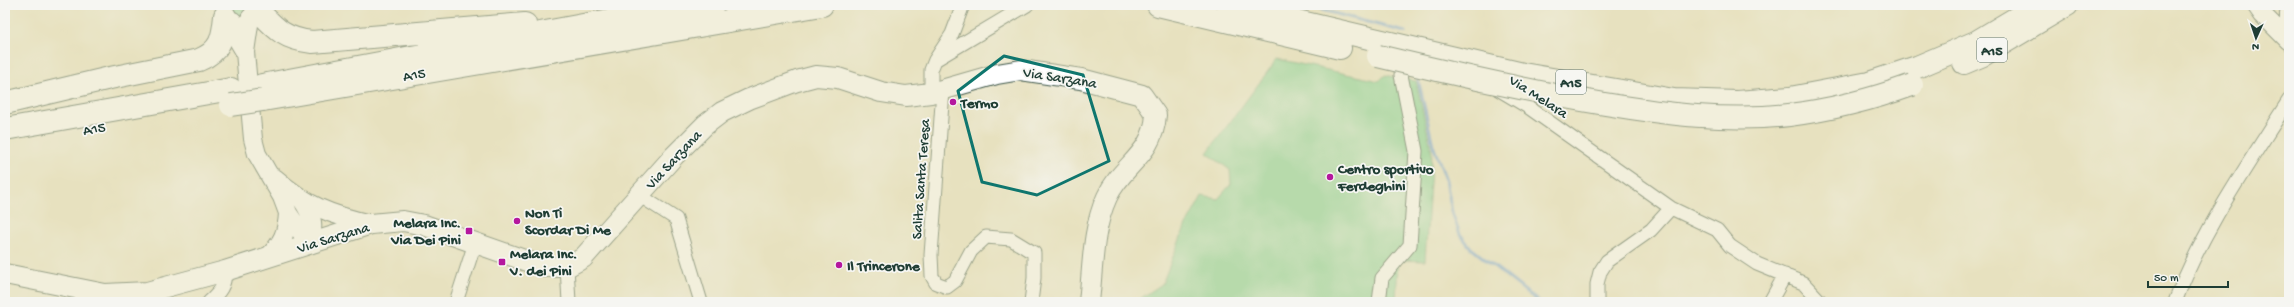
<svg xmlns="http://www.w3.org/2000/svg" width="2294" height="307" font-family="'Gochi Hand',sans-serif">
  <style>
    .green { fill: #7cd093; stroke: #4e8664 }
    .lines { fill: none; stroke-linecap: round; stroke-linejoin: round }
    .stream { stroke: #699dd5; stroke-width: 3 }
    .street-casing { stroke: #3d5649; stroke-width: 15 }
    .secondary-casing { stroke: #3d5649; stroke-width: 20 }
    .primary-casing { stroke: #3d5649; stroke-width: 22 }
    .highway-casing { stroke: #3d5649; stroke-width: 24 }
    .street { stroke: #fff; stroke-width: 13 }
    .secondary { stroke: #fff; stroke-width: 18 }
    .primary { stroke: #fff; stroke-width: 20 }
    .highway { stroke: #fff; stroke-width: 22 }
    .highway-bridge-casing { stroke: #3d5649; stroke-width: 24; stroke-linecap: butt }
    .highway-bridge { stroke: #fff; stroke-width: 22 }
    .marked { fill: none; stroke: #0f766e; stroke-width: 3; stroke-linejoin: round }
    .poi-dot { fill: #b5179e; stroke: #f6f6f2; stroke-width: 1.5 }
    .labels { text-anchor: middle; stroke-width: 3.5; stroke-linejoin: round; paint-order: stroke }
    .shield { fill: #f6f6f2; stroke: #60746d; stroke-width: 1 }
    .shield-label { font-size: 14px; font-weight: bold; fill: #1f3d34 }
    .street-label { font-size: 15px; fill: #1f3d34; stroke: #f6f6f2 }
    .poi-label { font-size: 15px; font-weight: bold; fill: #1f3d34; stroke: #f6f6f2; text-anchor: start }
  </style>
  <rect width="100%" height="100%" fill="#f6f6f2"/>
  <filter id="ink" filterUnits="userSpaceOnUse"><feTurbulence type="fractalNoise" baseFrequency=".025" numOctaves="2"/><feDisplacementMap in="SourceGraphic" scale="8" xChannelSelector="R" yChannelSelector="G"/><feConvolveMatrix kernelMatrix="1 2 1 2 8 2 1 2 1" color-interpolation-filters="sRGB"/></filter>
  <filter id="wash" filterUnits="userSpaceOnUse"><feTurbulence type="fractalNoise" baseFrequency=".012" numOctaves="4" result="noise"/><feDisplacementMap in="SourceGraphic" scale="16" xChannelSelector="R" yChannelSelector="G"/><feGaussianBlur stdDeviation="0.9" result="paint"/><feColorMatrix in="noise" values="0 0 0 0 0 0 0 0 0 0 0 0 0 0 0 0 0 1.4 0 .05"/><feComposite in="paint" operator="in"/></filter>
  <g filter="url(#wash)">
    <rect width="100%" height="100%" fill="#e7e1bf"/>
    <path class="green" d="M225,5H251L243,15L239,16L227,9Z
      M1277,59L1379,81L1385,75L1416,81L1432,152L1425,261L1398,260L1396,302H1135L1162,284L1185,227L1202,196L1218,199L1231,184L1230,170L1207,153Z"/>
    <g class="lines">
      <path class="stream" d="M1303,5L1405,32
        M1418,79L1433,145L1446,180L1452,212L1460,234L1471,248L1539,302"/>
    </g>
  </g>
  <g filter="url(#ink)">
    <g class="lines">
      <g class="street-casing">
        <path id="street" d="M935,60L1027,5
          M1498,89L1528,107L1671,208L1717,230L1730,246L1757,264L1803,283L1821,302
          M943,90L931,255L932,276L936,283L947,287L955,281L971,251L986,237L1011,239L1034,253V278L1031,302
          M931,93V70L935,60L952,34L963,5
          M639,195L676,219L701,302
          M567,267L569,302
          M209,302C220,292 225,286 225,271
          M456,302L475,243
          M1379,302L1382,278L1410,245L1416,151L1401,75L1403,55
          M1597,302V284L1600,272L1607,261L1651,230L1671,208
          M1770,302L1785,275
          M2175,302C2202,230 2248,165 2289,100"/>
      </g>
      <g class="secondary-casing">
        <path id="secondary" d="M2256,5L2263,15L2289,41
          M2289,13V35
          M250,18L245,52L253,139L257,154L282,197L288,213L309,244
          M233,21L236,37L245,52
          M275,178C307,206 330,215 371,224
          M302,200C313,216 315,226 309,244
          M268,257C282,243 287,233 288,213"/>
      </g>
      <g class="primary-casing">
        <path id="primary" d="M5,274L105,294L147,292L225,271L371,224L403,221L424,225L544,267H567L583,258L674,156L705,125L722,112L749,99L797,81L816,76L838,78L881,92L906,96L931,93L997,74L1021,70L1081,79L1142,95L1156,115C1153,156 1122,164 1107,197C1092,229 1093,267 1089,302"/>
      </g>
      <g class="highway-casing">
        <path id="highway" d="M1158,5L1340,48
          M1228,5L1523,74L1674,100L1737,102L1790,98L1869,83L1917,67L1976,42L2038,5
          M256,8C275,28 283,39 312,42L525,24
          M1964,63L1983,55L2067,5
          M262,85L626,17L713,5
          M263,100L822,5
          M5,103L110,78L199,60C221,51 223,38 225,16
          M5,129L231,89"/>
      </g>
      <use href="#street" class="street"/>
      <use href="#secondary" class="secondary"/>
      <use href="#primary" class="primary"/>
      <use href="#highway" class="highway"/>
      <g class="highway-bridge-casing">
        <path id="highway-bridge" d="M1378,56C1453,74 1528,91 1605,104C1666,114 1727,122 1789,115C1830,110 1873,99 1912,85
          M231,105L263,100"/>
      </g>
      <use href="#highway-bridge" class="highway-bridge"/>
    </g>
  </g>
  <path d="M0 0H2294V307H0ZM1004,56L1083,75L1109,161L1037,195L982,182L958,91Z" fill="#e7e1bf" fill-opacity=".55" fill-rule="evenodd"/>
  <path class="marked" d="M1004,56L1083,75L1109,161L1037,195L982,182L958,91Z"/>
  <g class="poi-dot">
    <circle cx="953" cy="102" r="4"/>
    <circle cx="1330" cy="177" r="4"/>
    <circle cx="517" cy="221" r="4"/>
    <rect x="465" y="227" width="8" height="8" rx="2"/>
    <rect x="498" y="258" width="8" height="8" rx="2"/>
    <circle cx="839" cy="265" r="4"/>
  </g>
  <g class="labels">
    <g class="shield">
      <rect x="1977" y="38" width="30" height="24" rx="3"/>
      <rect x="1556" y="70" width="30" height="24" rx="3"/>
    </g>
    <g class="shield-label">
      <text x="1992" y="55">A15</text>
      <text x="1571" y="87">A15</text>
    </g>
    <g class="street-label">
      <text transform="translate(414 74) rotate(-10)" y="5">A15</text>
      <text transform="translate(1060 77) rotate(9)" y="5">Via Sarzana</text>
      <text transform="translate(1539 96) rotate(33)" y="5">Via Melara</text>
      <text transform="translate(94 128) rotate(-10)" y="5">A15</text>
      <text transform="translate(673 159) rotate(-47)" y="5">Via Sarzana</text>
      <text transform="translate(920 179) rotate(-86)" y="5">Salita Santa Teresa</text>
      <text transform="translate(333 237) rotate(-17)" y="5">Via Sarzana</text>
    </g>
    <g class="poi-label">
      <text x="961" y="107">Termo</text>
      <text x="1338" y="173">Centro sportivo<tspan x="1338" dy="17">Ferdeghini</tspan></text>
      <text x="525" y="217">Non Ti<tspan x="525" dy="17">Scordar Di Me</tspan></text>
      <text x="461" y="227" text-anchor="end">Melara Inc.<tspan x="461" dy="17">Via Dei Pini</tspan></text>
      <text x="510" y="258">Melara Inc.<tspan x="510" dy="17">V. dei Pini</tspan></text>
      <text x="847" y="270">Il Trincerone</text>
    </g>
  </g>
  <rect width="2294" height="307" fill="none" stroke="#f6f6f2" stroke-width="20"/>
  <g transform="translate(2256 38) rotate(183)" stroke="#f6f6f2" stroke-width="3" paint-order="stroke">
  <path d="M0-3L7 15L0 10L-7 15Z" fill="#1f3d34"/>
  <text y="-6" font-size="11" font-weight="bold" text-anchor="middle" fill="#1f3d34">N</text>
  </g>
  <path d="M2148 281v6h80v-6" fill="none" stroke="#1f3d34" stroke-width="2"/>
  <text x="2154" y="281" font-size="12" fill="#1f3d34" stroke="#f6f6f2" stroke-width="3" paint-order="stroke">50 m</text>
</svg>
